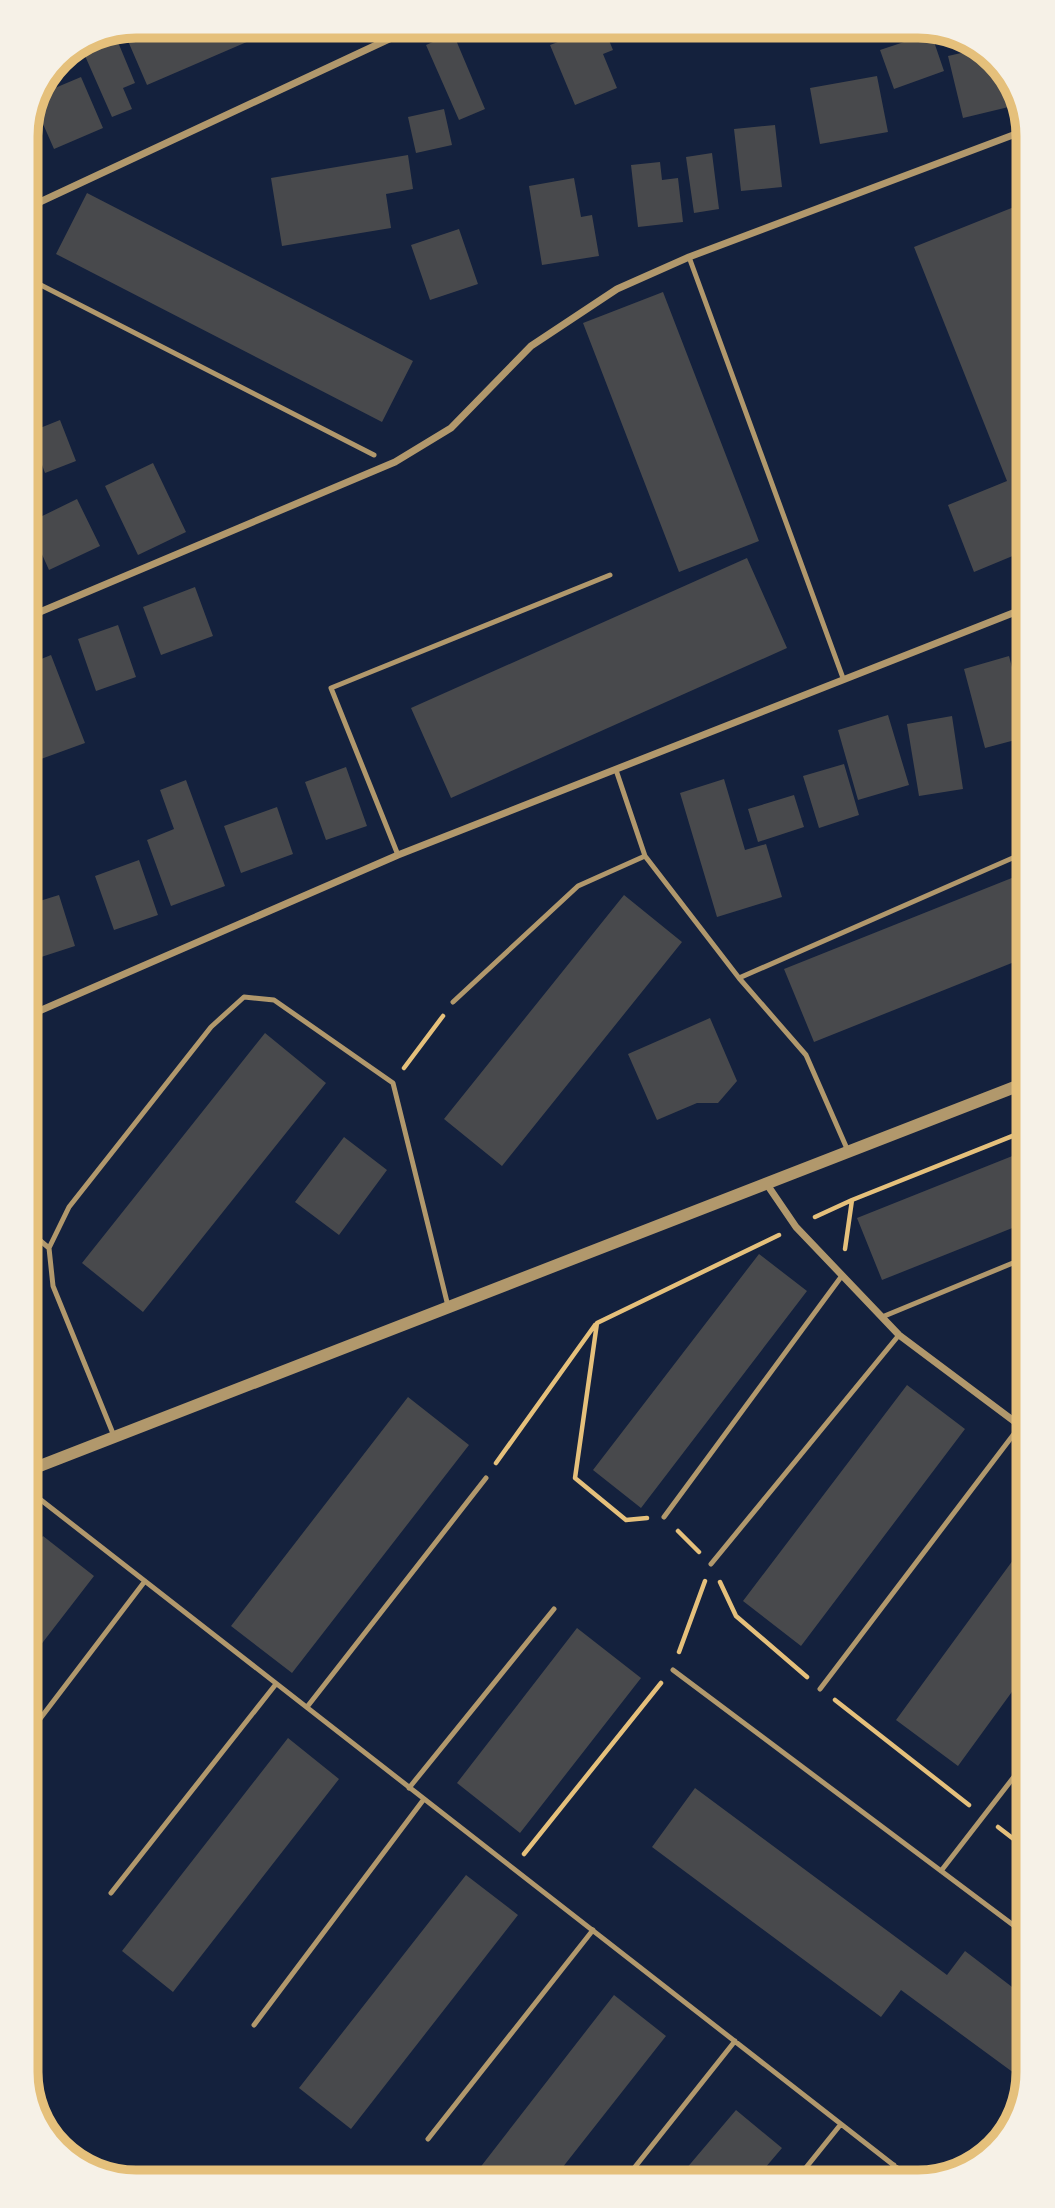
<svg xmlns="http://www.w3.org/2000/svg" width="1055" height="2208" font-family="'IBM Plex Sans',sans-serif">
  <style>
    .building { fill: #48494c }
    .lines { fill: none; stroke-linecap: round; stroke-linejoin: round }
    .path { stroke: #e5c07b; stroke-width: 4.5 }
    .service { stroke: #b1986c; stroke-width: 5 }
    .minor { stroke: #b1986c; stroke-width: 7 }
    .tertiary { stroke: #b1986c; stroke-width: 12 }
    .rim { fill: none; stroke: #e5c07b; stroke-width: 9 }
  </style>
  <rect width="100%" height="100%" fill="#14213d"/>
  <path class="building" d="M162,26H284L147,85L128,41Z
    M555,26H585L560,38Z
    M600,26H603L613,50L603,54L617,88L575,105L550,45Z
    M453,33L485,109L459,120L426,45Z
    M931,33L944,71L894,89L880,50Z
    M115,35L135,83L123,88L132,109L112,117L82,49Z
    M983,48L1021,95V104L963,118L948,56Z
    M877,76L888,132L820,144L810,88Z
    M81,77L103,128L54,149L36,108L43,93Z
    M444,109L452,145L416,153L408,117Z
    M775,125L782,187L741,191L734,129Z
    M712,153L719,209L694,213L686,157Z
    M408,155L413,189L386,194L391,228L282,246L271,178Z
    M660,162L662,180L678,178L683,222L638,227L631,165Z
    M574,178L581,217L592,215L599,256L542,265L529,186Z
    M87,193L413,361L382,422L56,254Z
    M1014,207L1021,225L1022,552L974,572L948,505L1007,481L914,247Z
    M459,229L478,284L430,300L411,245Z
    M663,292L759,541L679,572L583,323Z
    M27,355L36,380L27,383Z
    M60,420L76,461L45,473L30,432Z
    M153,463L186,532L138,555L105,486Z
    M77,499L100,546L49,570L28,523Z
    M747,558L787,648L451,798L411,708Z
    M28,566L35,584L28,587Z
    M195,587L213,636L161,655L143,607Z
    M118,625L136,677L96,691L78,639Z
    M51,655L85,743L41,759L29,728V664Z
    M1009,656L1023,709V738L985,748L964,669Z
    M888,715L909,785L858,800L838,730Z
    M952,716L963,789L919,796L907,724Z
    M844,764L859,815L819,828L803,776Z
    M346,767L367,826L326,840L305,782Z
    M724,779L745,850L766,844L782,897L717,917L680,793Z
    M186,780L225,886L171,906L147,840L174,829L160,790Z
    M794,795L804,827L758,842L748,809Z
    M277,807L293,854L241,873L224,826Z
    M139,860L158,915L114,930L95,876Z
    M1024,873V958L814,1042L784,969Z
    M59,895L75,946L35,959L30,942V904Z
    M624,895L682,942L502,1166L444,1119Z
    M710,1018L737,1081L718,1103H697L657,1120L628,1054Z
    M265,1033L326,1083L143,1312L82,1263Z
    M344,1137L387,1170L339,1235L295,1202Z
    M1025,1151V1223L882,1280L857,1218Z
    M759,1254L807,1291L641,1508L593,1470Z
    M907,1385L965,1429L801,1646L743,1601Z
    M408,1397L469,1445L292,1673L231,1626Z
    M43,1536L94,1576L33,1655L32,1550Z
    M1027,1541V1671L958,1766L896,1720Z
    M577,1628L641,1678L520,1833L457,1783Z
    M288,1738L339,1779L173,1992L122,1951Z
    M695,1788L947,1975L965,1951L1028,1999L1029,2072L1026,2082L901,1990L881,2017L652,1847Z
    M466,1875L518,1915L351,2129L299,2088Z
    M614,1995L666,2036L555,2177L472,2178Z
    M736,2110L782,2148L759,2175L680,2176Z"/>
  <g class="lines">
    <path class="path" d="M404,1068L443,1016
      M815,1217L852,1200
      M845,1249L852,1200L1025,1131
      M496,1463L595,1325
      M647,1518L626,1520L575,1478L597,1323L779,1235
      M678,1531L699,1552
      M720,1582L736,1616L807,1677
      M679,1652L705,1581
      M835,1700L969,1805
      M998,1827L1028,1850
      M524,1854L661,1683"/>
    <path class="service" d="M689,257L843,678
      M27,278L374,455
      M616,770L645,856L739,978L806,1055L848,1151
      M398,855L331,688L610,575
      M739,978L1024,853
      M453,1002L578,886L645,856
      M31,1233L49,1248
      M882,1317L1025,1258
      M114,1436L53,1286L49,1248L69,1207L211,1027L244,997L274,1000L393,1083L448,1306
      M32,1493L905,2174
      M664,1517L841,1277
      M711,1564L899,1335
      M673,1670L1028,1936
      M820,1689L1020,1426
      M307,1707L486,1478
      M33,1728L145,1581
      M409,1788L554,1609
      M941,1871L1027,1760
      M111,1893L276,1684
      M254,2025L424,1799
      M428,2139L593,1930
      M887,2174L894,2165
      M800,2175L841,2124
      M627,2177L735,2041"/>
    <path class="minor" d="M27,208L417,26
      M28,617L395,462L451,428L531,346L617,289L689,257L1021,132
      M30,1015L398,855L1023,609
      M766,1183L796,1227L899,1335L1026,1430"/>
    <path class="tertiary" d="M32,1469L1025,1083"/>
  </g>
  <path d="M0 0H1055V2208H0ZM136 38H918A98 98 0 0 1 1016 136V2072A98 98 0 0 1 918 2170H136A98 98 0 0 1 38 2072V136A98 98 0 0 1 136 38Z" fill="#f6f1e7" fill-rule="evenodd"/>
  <path class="rim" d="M136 38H918A98 98 0 0 1 1016 136V2072A98 98 0 0 1 918 2170H136A98 98 0 0 1 38 2072V136A98 98 0 0 1 136 38Z"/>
</svg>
